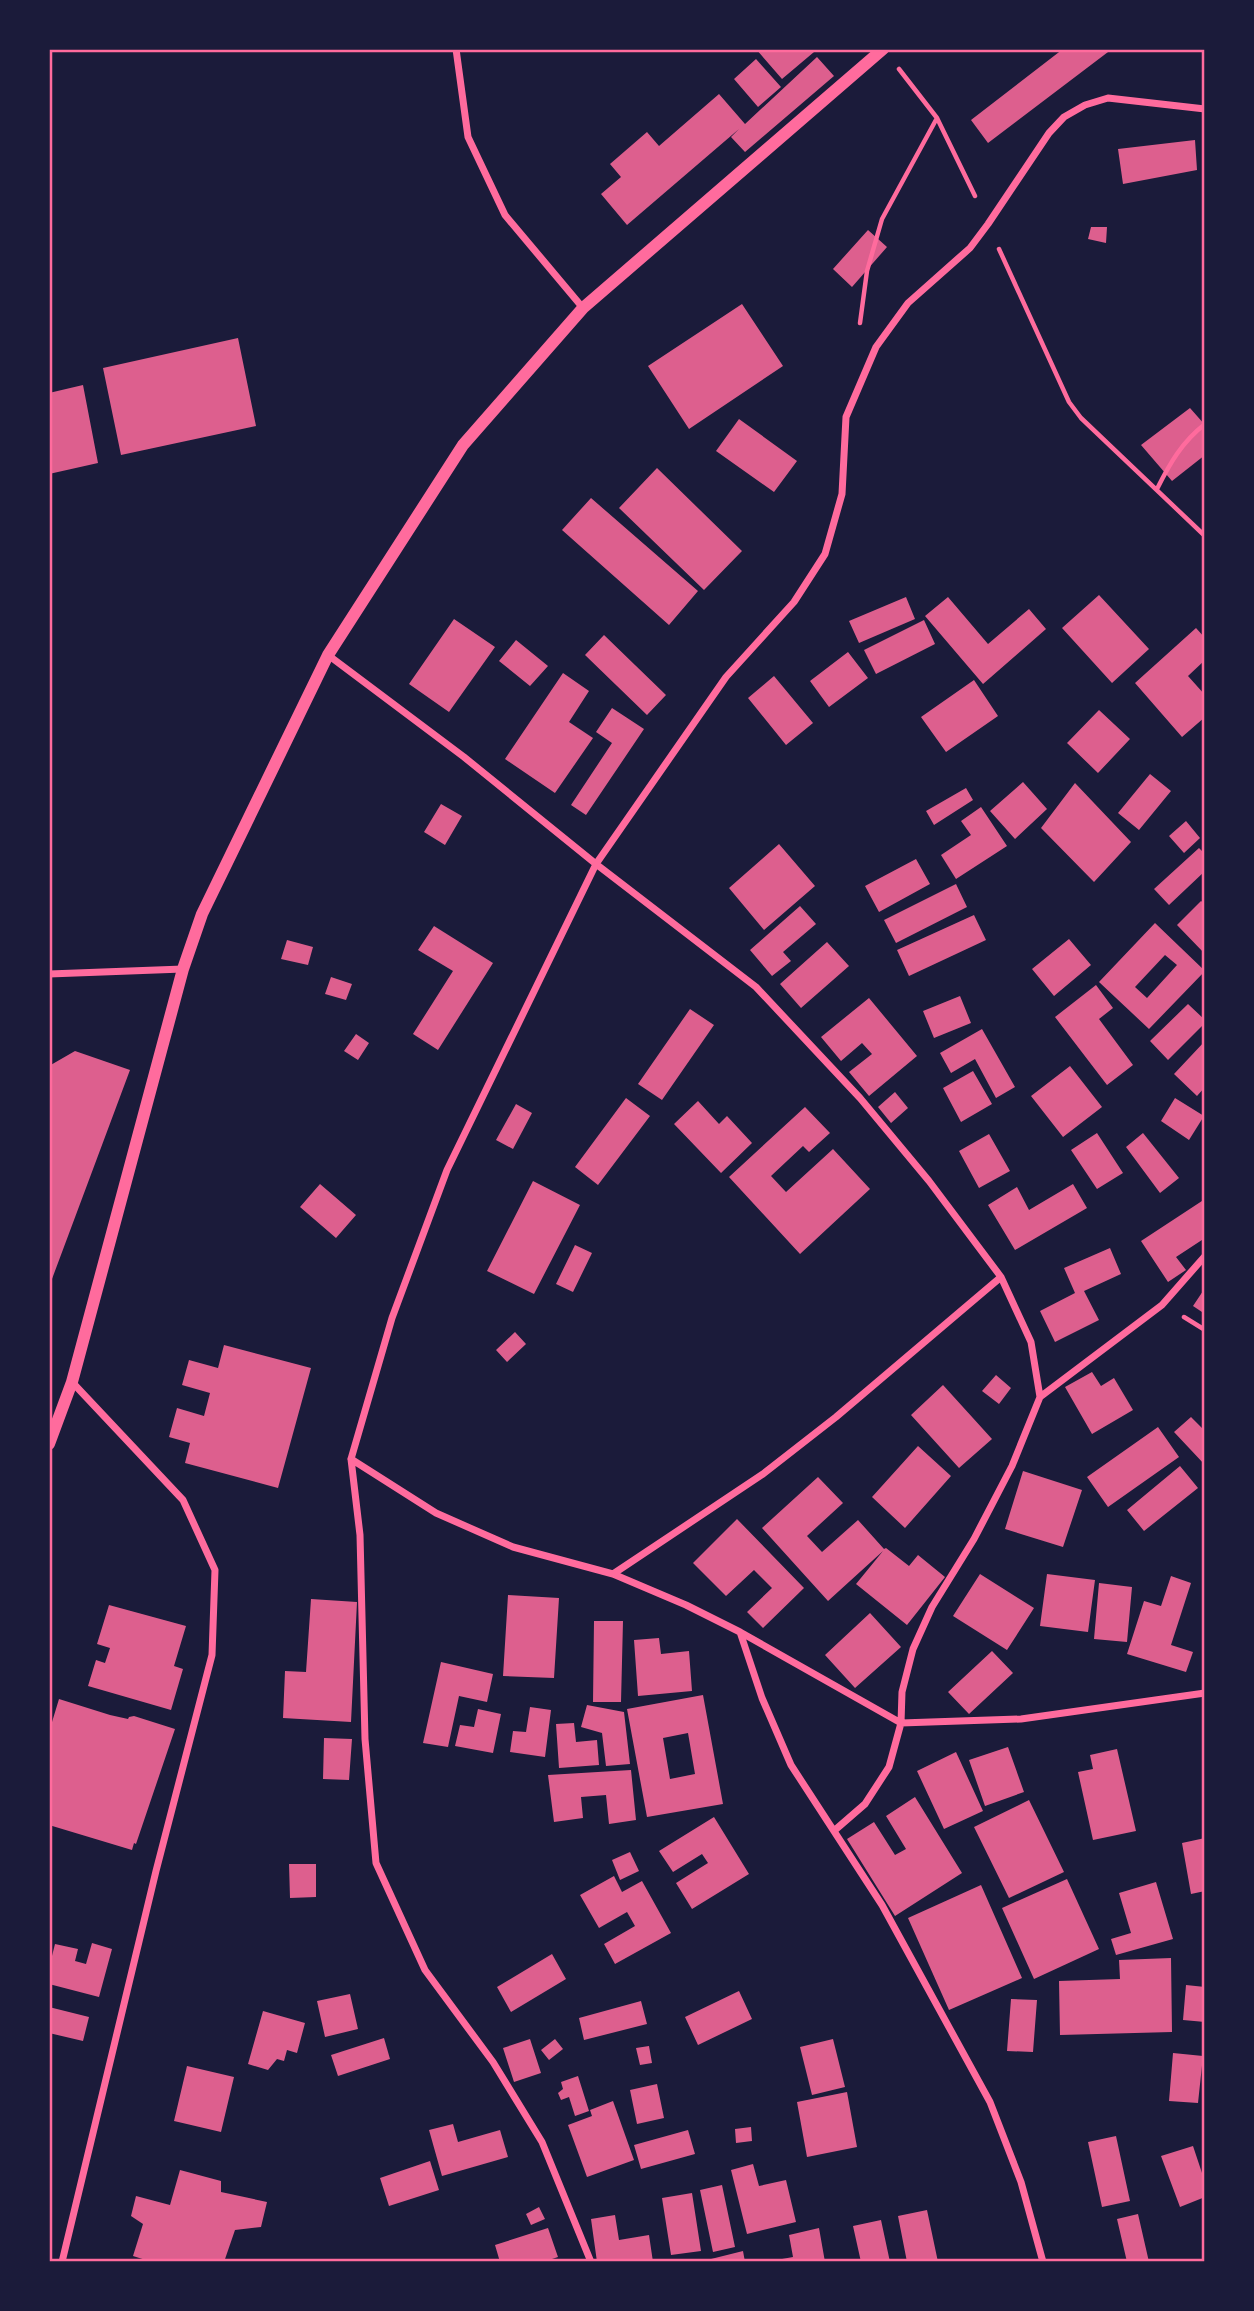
<svg xmlns="http://www.w3.org/2000/svg" width="1254" height="2311" font-family="Lato,sans-serif">
  <style>
    .building { fill: #dd5f8e; fill-rule: evenodd }
    .lines { fill: none; stroke-linecap: round; stroke-linejoin: round }
    .path { stroke: #ff6b9d; stroke-width: 4.5 }
    .minor { stroke: #ff6b9d; stroke-width: 7 }
    .tertiary { stroke: #ff6b9d; stroke-width: 12 }
    .neatline { fill: none; stroke: #ff6b9d; stroke-width: 2.5 }
  </style>
  <rect width="100%" height="100%" fill="#1b1b3a"/>
  <path class="building" d="M756,49H811L814,52L782,79Z
    M1063,49H1112L988,143L971,120Z
    M817,57L834,76L745,152L731,137L739,129L627,225L601,194L621,177L610,164L647,132L659,146L719,94L745,124Z
    M756,59L781,87L758,107L734,79Z
    M1195,140L1197,170L1123,184L1118,149Z
    M1091,227H1107L1106,243L1088,239Z
    M868,230L887,247L852,287L833,269Z
    M742,304L783,366L689,429L648,366Z
    M238,338L256,426L121,455L103,368Z
    M83,385L98,463L49,474V393Z
    M1190,408L1205,425V455L1172,481L1141,445Z
    M739,419L797,461L774,492L716,451Z
    M657,468L742,551L704,590L619,508Z
    M591,498L698,591L669,625L562,530Z
    M1099,595L1149,649L1112,683L1062,628Z
    M906,597L915,619L859,643L849,621Z
    M948,597L988,644L1029,609L1046,629L983,684L925,616Z
    M454,619L495,647L449,712L409,684Z
    M924,620L935,644L876,674L864,650Z
    M1196,628L1205,638V660L1188,676L1205,695V717L1182,737L1135,683Z
    M604,635L666,695L647,715L585,655Z
    M516,640L548,666L530,686L499,661Z
    M848,652L868,678L829,707L810,681Z
    M563,673L589,691L569,722L593,738L555,793L505,759Z
    M774,676L813,723L786,745L748,698Z
    M974,680L998,716L946,752L921,717Z
    M612,708L644,729L586,815L571,805L612,743L596,732Z
    M1099,710L1130,739L1098,773L1067,743Z
    M1150,774L1171,791L1139,830L1118,813Z
    M1023,782L1047,809L1015,839L990,811Z
    M1075,783L1131,842L1094,882L1041,828Z
    M966,788L973,800L934,825L926,811Z
    M441,804L462,816L445,845L424,832Z
    M981,807L1007,846L956,879L941,855L971,835L961,821Z
    M1186,821L1200,838L1184,853L1169,836Z
    M779,844L815,886L764,930L729,888Z
    M1199,848L1205,854V871L1169,905L1154,889Z
    M916,859L930,884L879,912L865,886Z
    M956,884L967,907L896,943L884,920Z
    M1201,901L1205,904V954L1177,925Z
    M800,906L816,924L783,952L791,961L772,976L750,950Z
    M974,915L986,940L909,976L897,950Z
    M1155,923L1205,971L1149,1029L1099,982ZM1165,955L1177,965L1147,998L1135,987Z
    M434,926L493,963L438,1050L413,1034L453,971L418,950Z
    M1069,939L1091,965L1054,996L1032,969Z
    M287,940L313,947L308,965L281,959Z
    M827,942L849,966L801,1008L780,984Z
    M331,977L352,984L346,1000L325,994Z
    M1096,985L1113,1008L1099,1019L1133,1065L1107,1085L1055,1017Z
    M960,996L971,1023L934,1038L923,1011Z
    M869,998L917,1056L869,1096L849,1072L872,1054L862,1043L841,1061L821,1037Z
    M1188,1004L1205,1020V1023L1168,1060L1150,1041Z
    M690,1009L714,1025L662,1100L638,1084Z
    M982,1029L1015,1087L996,1098L975,1059L951,1073L940,1053Z
    M356,1034L369,1043L358,1060L344,1051Z
    M1205,1041V1087L1197,1096L1174,1074Z
    M75,1051L130,1070L49,1287V1066Z
    M1070,1066L1102,1107L1063,1137L1031,1096Z
    M973,1071L992,1104L961,1122L943,1088Z
    M895,1092L908,1108L891,1123L878,1107Z
    M626,1098L650,1116L598,1185L575,1167Z
    M1175,1098L1204,1116L1189,1140L1161,1121Z
    M698,1101L719,1124L727,1116L752,1143L721,1173L674,1124Z
    M516,1104L532,1113L513,1149L496,1140Z
    M805,1107L830,1133L809,1152L803,1146L771,1176L786,1192L833,1149L870,1189L800,1254L729,1177Z
    M1097,1133L1123,1173L1097,1189L1071,1150Z
    M1143,1133L1179,1178L1160,1193L1126,1147Z
    M989,1134L1010,1171L979,1188L959,1151Z
    M533,1181L580,1205L534,1294L487,1271Z
    M320,1184L356,1215L336,1238L300,1207Z
    M1073,1184L1087,1208L1015,1250L988,1205L1017,1187L1029,1210Z
    M1205,1199V1238L1176,1257L1186,1270L1168,1282L1141,1241Z
    M575,1245L592,1253L573,1292L556,1284Z
    M1110,1248L1121,1274L1084,1291L1099,1320L1055,1342L1040,1311L1075,1293L1064,1268Z
    M1205,1288V1314L1193,1306Z
    M515,1332L526,1344L507,1362L496,1350Z
    M224,1345L311,1368L278,1488L185,1463L190,1443L169,1437L177,1408L204,1416L210,1393L182,1385L189,1360L218,1368Z
    M1092,1372L1101,1386L1114,1378L1133,1410L1092,1434L1065,1387Z
    M996,1375L1011,1388L999,1404L982,1391Z
    M943,1385L992,1439L959,1468L911,1415Z
    M1191,1417L1205,1431V1465L1174,1432Z
    M1158,1427L1179,1457L1108,1507L1087,1477Z
    M918,1446L951,1476L905,1528L872,1497Z
    M1180,1466L1198,1488L1144,1531L1127,1510Z
    M1023,1471L1082,1490L1063,1547L1005,1529Z
    M818,1477L843,1503L807,1536L822,1552L858,1520L884,1549L886,1548L909,1566L918,1555L945,1577L907,1625L856,1584L883,1551L828,1601L762,1528Z
    M737,1519L804,1588L763,1628L747,1612L772,1588L754,1570L726,1596L693,1563Z
    M980,1574L1034,1608L1007,1650L953,1616Z
    M1047,1574L1095,1580L1088,1632L1040,1626Z
    M1171,1576L1191,1583L1171,1645L1193,1652L1186,1672L1127,1654L1144,1601L1161,1606Z
    M1099,1583L1132,1587L1127,1642L1094,1639Z
    M508,1595L559,1598L554,1678L503,1676Z
    M311,1599L357,1602L351,1722L283,1718L285,1671L306,1672Z
    M109,1605L186,1626L174,1666L183,1669L171,1710L88,1686L96,1660L105,1663L110,1648L97,1644Z
    M870,1613L901,1647L855,1688L825,1655Z
    M594,1621H623L621,1702H593Z
    M659,1638L661,1654L689,1651L692,1691L638,1696L634,1640Z
    M992,1651L1013,1673L969,1714L948,1692Z
    M441,1662L493,1674L487,1702L459,1696L448,1747L423,1743Z
    M703,1695L723,1804L647,1817L627,1709ZM688,1733L695,1774L670,1779L663,1738Z
    M59,1699L110,1715L128,1719L129,1717L134,1716L175,1729L136,1844L134,1843L132,1850L49,1825V1732Z
    M587,1705L624,1712L630,1764L606,1766L602,1733L581,1727Z
    M530,1707L551,1710L545,1757L510,1752L513,1731L526,1732Z
    M478,1709L501,1714L493,1753L455,1746L460,1725L474,1727Z
    M574,1723L576,1742L597,1740L599,1765L559,1768L556,1724Z
    M324,1738L352,1739L349,1780L323,1779Z
    M1008,1747L1024,1792L985,1806L969,1760Z
    M1117,1749L1136,1831L1093,1840L1078,1772L1093,1769L1090,1755Z
    M956,1752L983,1811L944,1829L917,1771Z
    M631,1770L636,1820L609,1824L606,1795L581,1797L583,1818L554,1822L548,1775Z
    M915,1797L962,1873L895,1916L847,1839L874,1822L895,1855L906,1849L886,1816Z
    M1029,1800L1064,1872L1009,1898L974,1827Z
    M714,1817L749,1874L692,1909L676,1883L708,1863L702,1854L673,1872L659,1851Z
    M1205,1838V1891L1191,1894L1182,1843Z
    M630,1852L639,1871L620,1880L612,1860Z
    M289,1864H316V1897L290,1898Z
    M614,1876L622,1892L642,1881L671,1933L615,1964L604,1944L635,1926L627,1912L599,1928L580,1895Z
    M1067,1879L1099,1949L1034,1979L1002,1908Z
    M1156,1882L1173,1939L1116,1955L1111,1939L1131,1933L1119,1893Z
    M981,1885L1022,1978L949,2010L908,1918Z
    M92,1943L112,1949L99,1997L49,1984V1968L55,1944L78,1949L75,1961L86,1964Z
    M552,1954L566,1979L511,2012L497,1987Z
    M1171,1958L1172,2032L1060,2035L1059,1981L1120,1979L1119,1960Z
    M1186,1985L1205,1987V2022L1183,2020Z
    M739,1991L752,2019L698,2045L685,2017Z
    M350,1994L358,2029L325,2037L317,2001Z
    M1011,1999L1037,2000L1033,2052L1007,2051Z
    M641,2001L647,2024L584,2040L579,2018Z
    M49,2007L89,2017L83,2041L49,2033Z
    M263,2011L305,2023L297,2053L287,2050L284,2061L277,2059L268,2070L248,2064Z
    M384,2038L390,2059L338,2076L331,2055Z
    M530,2039L541,2073L514,2082L503,2048Z
    M555,2039L563,2049L549,2060L541,2050Z
    M833,2039L845,2087L812,2095L800,2047Z
    M649,2046L652,2063L640,2065L636,2048Z
    M1173,2053L1203,2056L1198,2103L1169,2101Z
    M187,2066L234,2077L221,2132L174,2121Z
    M578,2076L589,2111L575,2116L569,2097L561,2100L558,2093L563,2089L561,2082Z
    M657,2084L664,2118L637,2124L630,2090Z
    M847,2092L857,2147L807,2157L797,2102Z
    M613,2101L634,2160L587,2177L568,2125L592,2116L590,2110Z
    M453,2124L458,2142L500,2130L508,2157L442,2176L429,2130Z
    M751,2127L752,2141L736,2143L735,2129Z
    M688,2130L695,2154L641,2169L634,2145Z
    M1116,2136L1130,2201L1102,2207L1088,2142Z
    M1193,2146L1205,2182V2197L1180,2207L1161,2156Z
    M430,2161L439,2190L389,2206L380,2178Z
    M753,2164L759,2186L786,2180L796,2222L747,2234L731,2170Z
    M180,2170L221,2181V2192L267,2202L261,2227L235,2230L224,2262H152L133,2256L143,2224L131,2216L136,2196L170,2205Z
    M722,2185L735,2247L713,2252L700,2190Z
    M692,2193L701,2251L671,2255L662,2198Z
    M539,2207L545,2219L531,2225L526,2214Z
    M927,2210L938,2262H907L898,2216Z
    M1138,2214L1149,2262H1127L1117,2219Z
    M615,2215L619,2240L649,2235L653,2262H597L591,2219Z
    M881,2220L890,2262H861L853,2226Z
    M548,2228L558,2257L543,2262H500L495,2245Z
    M819,2228L825,2262H783L782,2259L793,2257L789,2235Z
    M743,2251L745,2262H703V2261Z"/>
  <g class="lines">
    <path class="path" d="M899,69L937,118L975,196
      M999,249L1069,402L1081,418L1205,536
      M860,323L867,271L882,219L937,118
      M1157,489C1170,463 1182,442 1205,424
      M1184,1317L1205,1330"/>
    <path class="minor" d="M456,49L468,137L505,215L583,308
      M328,655L464,757L596,864L756,987L860,1098L929,1181L1001,1277L1031,1342L1040,1397L1012,1466L974,1539L932,1607L913,1649L902,1692L901,1723L889,1767L865,1804L835,1830
      M49,974L183,969
      M1040,1397L1162,1305L1205,1256
      M351,1459L436,1513L513,1547L613,1574L686,1605L740,1632L901,1723L1021,1719L1205,1693
      M613,1574L763,1474L836,1417L1001,1277
      M740,1632L762,1698L791,1765L882,1905L990,2102L1021,2182L1043,2262
      M62,2262L156,1871L212,1655L215,1570L183,1500L72,1382
      M591,2262L542,2142L493,2062L425,1970L376,1863L365,1739L360,1535L351,1459L392,1318L447,1170L596,864L726,677L794,602L825,554L842,494L846,417L876,347L908,303L970,248L988,224L1049,133L1064,117L1085,105L1108,98L1205,109"/>
    <path class="tertiary" d="M49,1444L72,1382L183,969L202,914L328,655L463,445L583,308L883,49"/>
  </g>
  <rect width="1254" height="2311" fill="none" stroke="#1b1b3a" stroke-width="102"/>
  <rect x="51" y="51" width="1152" height="2209" class="neatline"/>
</svg>
